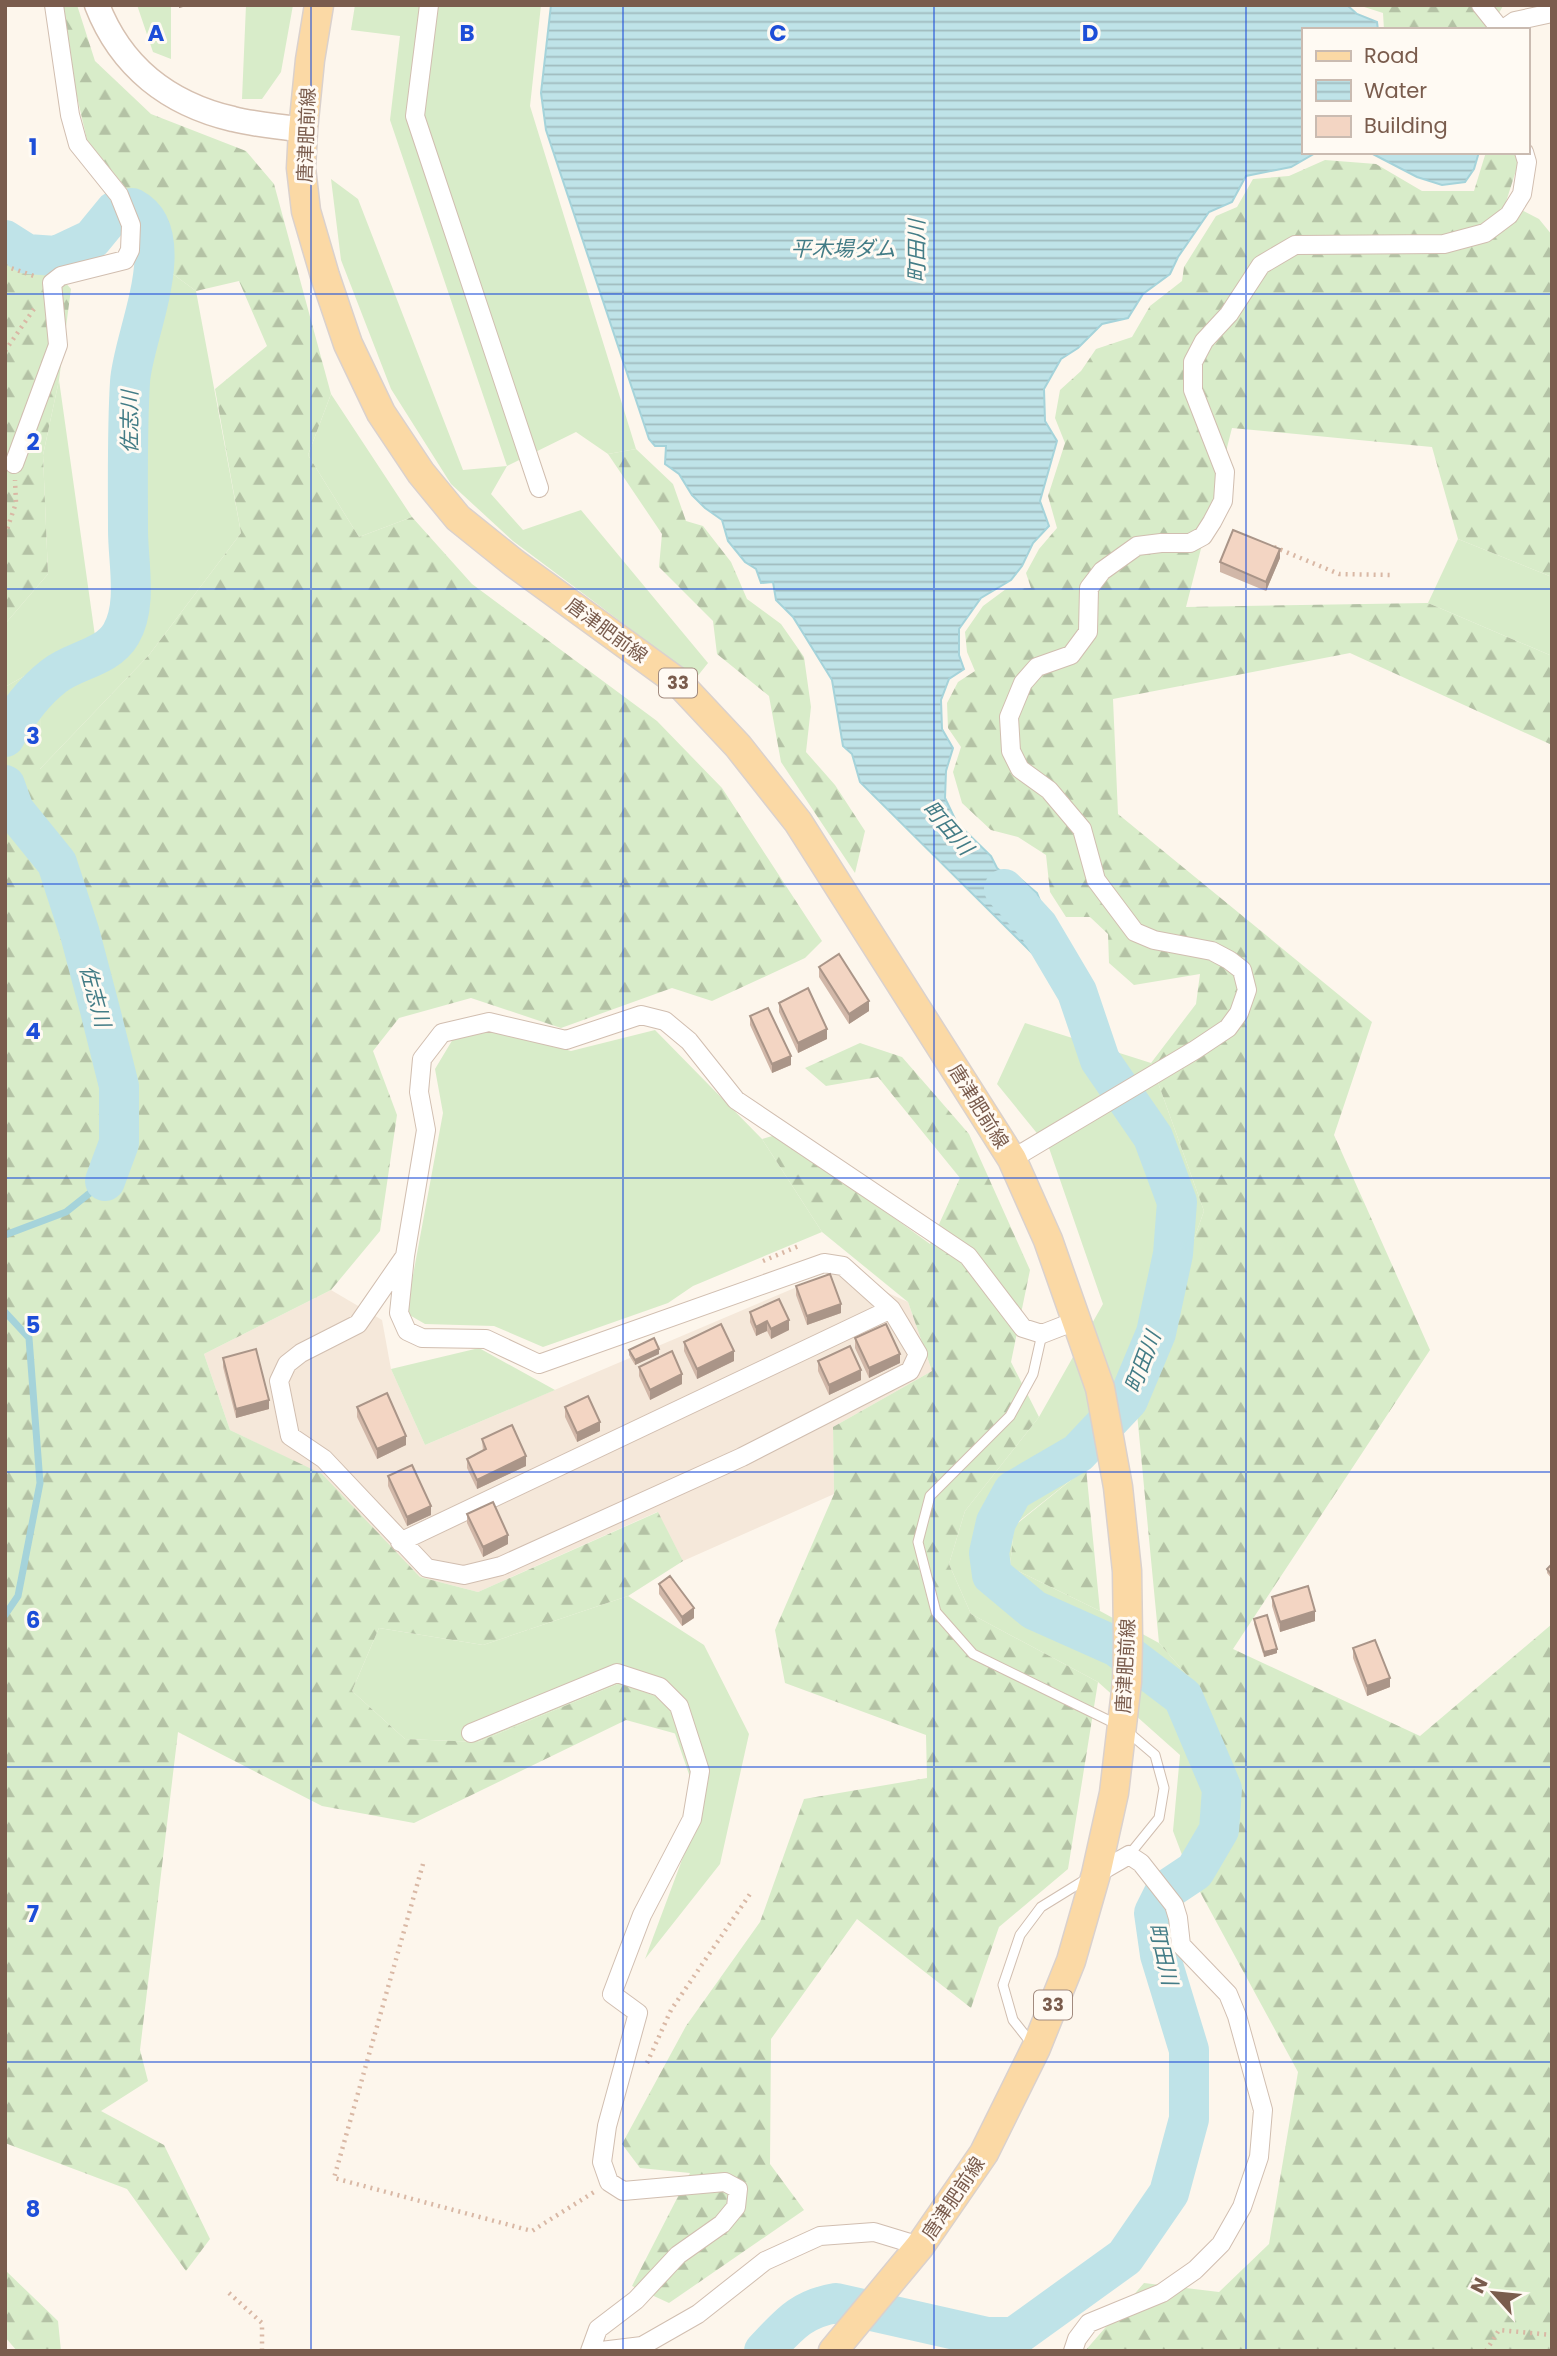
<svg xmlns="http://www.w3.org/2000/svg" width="1557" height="2356" font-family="Poppins,'Noto Sans JP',sans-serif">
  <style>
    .residential { fill: #f5e8da }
    .grass { fill: #d8ecc9 }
    .forest { fill: url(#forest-firs) }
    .water { fill: url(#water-rules); stroke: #a5d3da; stroke-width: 2 }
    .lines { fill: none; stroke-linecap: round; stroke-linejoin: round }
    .stream { stroke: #a5d3da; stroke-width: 7 }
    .river { stroke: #bfe3e8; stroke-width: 40 }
    .lane-casing { stroke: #d1beb0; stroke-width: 11 }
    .street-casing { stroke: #d1beb0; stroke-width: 20 }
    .secondary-casing { stroke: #d6c0b0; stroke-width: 27 }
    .primary-casing { stroke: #dad1cd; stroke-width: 31 }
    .path { stroke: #d9b8a5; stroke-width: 4.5; stroke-dasharray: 2 5; stroke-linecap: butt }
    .lane { stroke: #fff; stroke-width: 9 }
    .street { stroke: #fff; stroke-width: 18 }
    .secondary { stroke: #fff; stroke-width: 24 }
    .primary { stroke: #fbd9a5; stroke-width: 28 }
    .wall { fill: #d1b7a8 }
    .shaded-wall { fill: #aa9588 }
    .building { fill: #f3d5c3; stroke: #aa9588; stroke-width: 2 }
    .grid { fill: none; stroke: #1d4ed8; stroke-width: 2; stroke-opacity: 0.55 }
    .labels { text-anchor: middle; stroke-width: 6; stroke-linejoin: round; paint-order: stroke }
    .shield { fill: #fffaf3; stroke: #a28b7f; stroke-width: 2 }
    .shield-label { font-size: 18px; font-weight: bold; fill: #7a5c4d }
    .street-label { font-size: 19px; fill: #7a5c4d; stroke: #fffaf3 }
    .water-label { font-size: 21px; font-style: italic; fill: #437c86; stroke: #fffaf3 }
    .grid-label { font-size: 23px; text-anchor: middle; font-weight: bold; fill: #1d4ed8; stroke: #fffaf3; stroke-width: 6; stroke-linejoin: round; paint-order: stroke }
  </style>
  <defs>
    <pattern id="forest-firs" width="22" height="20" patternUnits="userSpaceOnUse" patternTransform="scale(1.75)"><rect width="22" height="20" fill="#d8ecc9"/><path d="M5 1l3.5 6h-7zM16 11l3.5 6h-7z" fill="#b4c2a5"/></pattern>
    <pattern id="water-rules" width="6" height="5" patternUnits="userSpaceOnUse" patternTransform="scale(1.75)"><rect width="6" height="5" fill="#bfe3e8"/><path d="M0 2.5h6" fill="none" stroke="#a0bbbe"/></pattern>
  </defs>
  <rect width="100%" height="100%" fill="#fdf6ec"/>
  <path class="residential" d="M837,1270L908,1302L932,1371L833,1427L834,1494L683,1561L657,1512L478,1592L420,1577L322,1475L230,1430L204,1354L331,1290L382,1320L391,1369L425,1445Z"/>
  <path class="grass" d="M137,5H171V59L153,52Z
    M246,5H293L281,72L262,99H242Z
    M355,5H541L530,106L636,449L608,454L576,432L507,466L491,494L523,530L581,510L708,663L696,678L513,541L451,484L391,389L341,260L331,179L358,199L463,470L507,466L390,120L400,36L351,30Z
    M166,269L196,291L241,533L149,655L39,770L41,714L97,655L131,642L138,382Z
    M59,380L95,636L5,687V624L48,574L43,455Z
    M331,394L412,517L359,537L308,455Z
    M1458,539L1552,577V656L1428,603Z
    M1025,1023L1151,1063L1204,1211L1136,1403L1086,1468L1014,1525L1010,1567L1100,1611L1159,1643L1192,1681L1227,1766L1187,1868L1173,1831L1180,1755L1098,1682L971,1614L949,1564L965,1511L1039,1417L1103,1304L1049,1148L997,1084Z
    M655,1030L762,1139L822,1232L693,1286L668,1303L543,1347L494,1326L425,1324L406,1313L443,1113L435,1069L456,1034L497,1031L571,1051Z
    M479,1348L555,1390L425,1445L391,1369Z
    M628,1596L704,1645L749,1734L720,1864L645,1959L701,1809L663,1699L620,1683L478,1742L405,1739L352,1691L379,1628L483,1645Z"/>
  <path class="forest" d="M56,5H77L95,61L151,114L246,151L274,184L331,394L308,455L359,537L412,517L472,584L657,721L722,788L822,941L805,958L712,1001L672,988L561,1028L471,998L399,1018L373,1051L397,1115L380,1231L331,1290L204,1354L230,1430L322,1474L420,1577L478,1592L658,1512L683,1561L628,1596L483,1645L379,1628L352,1691L405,1739L478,1742L620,1683L663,1699L677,1734L626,1720L414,1823L322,1806L178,1732L140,2050L148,2081L101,2111L164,2145L210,2239L186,2271L127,2189L5,2143V687L95,636L106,653L41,714L40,769L149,655L241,533L215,389L267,346L239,281L196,291L166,269L147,214L87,140Z
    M1358,5H1503V6L1489,30H1384L1383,13Z
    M1486,152H1516L1519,161L1506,202L1539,219L1552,235V577L1458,539L1432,447L1232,428L1186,607L1428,603L1552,656V745L1350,653L1113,699L1118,814L1372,1022L1334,1135L1430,1350L1233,1649L1420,1736L1552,1624V2351H1085L1144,2283L1219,2292L1269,2244L1298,2072L1187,1868L1227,1766L1192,1681L1159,1643L1136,1403L1204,1211L1151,1063L1196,1004L1200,974L1134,985L1109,963L1108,934L1090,917H1066L1050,892L1046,855L1018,837L991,830L962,803L953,772L961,747L948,728L947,703L958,682L975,671L967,652L965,632L983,606L1006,589L1031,588L1026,573L1039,549L1057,528L1048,496L1065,443L1055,418L1060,390L1081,371L1096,349L1132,337L1150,306L1182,281L1184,267L1216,216L1237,207L1253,179L1289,176L1325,160L1376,164L1422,191H1474Z
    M5,249L47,262L71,289L59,380L43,455L48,574L5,624Z
    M636,449L673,484L686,521L703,526L731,562L747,599L781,624L804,657L811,707L806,752L835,785L865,831L855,873L781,762L769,696L717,654L713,621L659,567L662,534L608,454Z
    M860,1043L902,1057L969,1134L1030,1270L1011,1362L1039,1417L965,1511L949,1564L971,1614L1098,1682L1068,1869L999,1927L971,2008L857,1919L771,2039L770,2164L804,2210L669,2303L632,2286L690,2173L640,2168L622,2144L686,2026L760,1922L804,1799L927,1778L926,1735L785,1683L775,1630L834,1494L833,1427L932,1371L908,1302L822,1232L762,1139L779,1134L930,1244L960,1178L878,1077L826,1086L805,1068Z
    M1086,1468L1100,1611L1010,1567L1014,1526Z
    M5,2270L58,2321L61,2351H17L5,2337Z"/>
  <path class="water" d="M551,5H1347L1357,14L1377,22L1378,30H1303V152H1317L1291,167L1246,176L1232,202L1209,212L1178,257L1170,274L1143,294L1128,318L1102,324L1078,348L1061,359L1044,389L1045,421L1057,441L1040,501L1049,526L1033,543L1022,566L1011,580L981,598L959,629V655L964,669L949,679L941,700L942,729L953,748L946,771L945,798L957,823L991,856L997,868L1005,875L1018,877L1037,893L1045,913L1047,928L1026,938L1036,957L860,782L852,754L843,746L832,680L793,617L776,600L773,582L761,583L756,569L745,562L728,541L722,520L705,508L692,495L679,474L665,464L666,446H655L649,439L546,130L541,93Z
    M1369,152H1479L1474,169L1465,182L1442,185L1417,177Z"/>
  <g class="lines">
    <path class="stream" d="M5,1235L66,1212L105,1181
      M5,1312L29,1338L40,1483L18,1596L5,1615"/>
    <path class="river" d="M5,240L27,254L56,256L92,239L115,211L132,208C183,235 132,339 130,382C127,431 128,481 128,530C128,563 138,605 121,634C107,658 74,660 54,676C32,693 18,713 5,737
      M5,785L14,810L57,863L80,934L100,1010L119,1086V1143L105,1181
      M764,2351C788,2326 800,2309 836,2303L987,2337H1014L1125,2257L1169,2193L1189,2119V2050L1160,1955L1154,1913L1165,1891L1195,1871L1219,1830L1222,1789L1183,1697L1117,1647L1034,1610L992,1575L989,1553L996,1522L1013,1491L1078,1453L1128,1400L1156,1333L1173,1254L1177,1202L1153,1137L1100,1060L1077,992L1038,926L1004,889"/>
    <g class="lane-casing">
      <path id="lane" d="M1042,1334L1033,1374L1010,1416L930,1496L918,1542L936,1612L973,1654L1116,1724
        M1128,1732L1155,1755L1164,1788L1159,1818L1129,1855
        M1032,2044L1013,2020L1003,1985L1020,1935L1041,1907L1088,1878"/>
    </g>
    <g class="street-casing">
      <path id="street" d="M429,5L415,116L539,488
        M1481,5L1501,30
        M1502,30L1515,21L1552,13
        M14,464L58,345L52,283L61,276L125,260L130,250L131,225L119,195L78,144L70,115L54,5
        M1012,1159L1195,1050L1228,1028L1239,1013L1247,990L1242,970L1229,960L1212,951L1154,940L1135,932L1096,880L1082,829L1049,790L1020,769L1011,751L1009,717L1023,683L1037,667L1071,655L1088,632L1089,588L1102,571L1137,546L1161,543H1190L1203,536L1212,522L1223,501L1225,472L1193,390V362L1204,341L1229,314L1261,265L1295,245L1444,244L1485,233L1509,215L1522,194L1527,162L1524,152
        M405,1256L358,1324L301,1353L287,1364L279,1381L290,1436L324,1459L427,1568L464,1575L501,1566L742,1457L910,1371L918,1354L891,1309L843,1266L824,1263L539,1364L486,1339L422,1338L407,1331L399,1313L405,1256L426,1130L419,1092L422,1059L442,1033L489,1022L566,1040L641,1015L665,1021L689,1041L736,1100L968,1256L1023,1328L1042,1334L1078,1320
        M400,1542L891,1309
        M471,1733L617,1673L660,1687L679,1706L700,1771L692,1819L642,1915L612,1994L638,2013L607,2126L602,2162L609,2182L623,2191L725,2182L738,2189L736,2207L722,2224L678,2255L636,2300L598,2329L590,2351
        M601,2351L642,2346L698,2314L765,2261L820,2236L874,2232L920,2246
        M1073,2351L1077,2339L1089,2323L1162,2293L1195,2270L1221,2244L1242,2207L1259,2157L1263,2110L1237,2016L1228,1994L1181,1945L1178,1918L1174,1905L1141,1863L1129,1855L1096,1874"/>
    </g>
    <g class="secondary-casing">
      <path id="secondary" d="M97,5C121,67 169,104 233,119C256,125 280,126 303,130"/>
    </g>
    <g class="primary-casing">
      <path id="primary" d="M319,5L310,60L303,130L301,168L306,211L325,276L348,344L381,413L421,473L458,518L514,563L679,683L738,746L798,822L1012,1159L1048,1240L1100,1388L1118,1487L1127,1571L1128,1639L1127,1682L1114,1793L1096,1874L1071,1961L1036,2048L984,2153L920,2246L833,2351"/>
    </g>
    <path class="path" d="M5,266L34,276
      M5,351L36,306
      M5,535L16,503L15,480
      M1274,547L1339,574L1390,575
      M763,1261L801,1245
      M423,1864L334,2178L532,2231L594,2192
      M647,2063L671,2010L750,1894
      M229,2293L262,2323V2351
      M1486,2351L1499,2330L1552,2335"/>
    <use href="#lane" class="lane"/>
    <use href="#street" class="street"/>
    <use href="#secondary" class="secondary"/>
    <use href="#primary" class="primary"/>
  </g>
  <path class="wall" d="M1280,558L1266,591L1220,572V562Z
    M819,967L869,1011L849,1024L819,977Z
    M779,1003L827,1039L798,1053L779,1012Z
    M750,1016L791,1065L772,1073L750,1025Z
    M796,1286L841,1313L807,1325L796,1295Z
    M750,1312L789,1330L771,1339L767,1331L756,1336L750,1322Z
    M855,1338L900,1363L869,1378L855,1348Z
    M684,1342L734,1361L697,1379L684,1351Z
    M629,1350L659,1354L635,1365L629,1355Z
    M223,1358L269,1409L236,1418L223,1367Z
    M818,1361L861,1380L829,1395L818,1371Z
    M639,1367L682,1384L650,1400L639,1376Z
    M357,1407L406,1445L377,1459L357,1417Z
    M565,1407L600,1431L577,1442L565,1417Z
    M482,1439L526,1466L477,1489L467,1468V1459L483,1451Z
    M388,1476L431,1515L407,1526L388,1486Z
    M467,1514L508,1544L483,1557L467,1523Z
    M1552,1564V1579L1547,1573V1569Z
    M659,1584L694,1618L682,1626L659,1594Z
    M1272,1597L1315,1621L1280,1632L1272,1606Z
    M1254,1619L1277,1653L1264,1657L1254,1624Z
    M1353,1648L1390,1687L1367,1696L1353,1658Z"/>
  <path class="shaded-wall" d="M179,5H191L179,8Z
    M1280,549V558L1266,591V582Z
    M869,1001V1011L849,1024V1014Z
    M827,1029V1039L798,1053V1043Z
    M791,1056V1065L772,1073V1064Z
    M841,1304V1313L807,1325V1316Z
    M789,1320V1330L771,1339V1329Z
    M767,1321V1331L756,1336V1327Z
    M659,1349V1354L635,1365V1360Z
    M734,1351V1361L697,1379V1369Z
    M900,1354V1363L869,1378V1368Z
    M861,1370V1380L829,1395V1385Z
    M682,1374V1384L650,1400V1390Z
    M269,1400V1409L236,1418V1409Z
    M600,1422V1431L577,1442V1433Z
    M406,1436V1445L377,1459V1449Z
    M526,1456V1466L477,1489V1480Z
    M431,1506V1515L407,1526V1517Z
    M508,1535V1544L483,1557V1547Z
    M694,1608V1618L682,1626V1617Z
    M1315,1611V1621L1280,1632V1622Z
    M1277,1649V1653L1264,1657V1652Z
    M1390,1678V1687L1367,1696V1686Z"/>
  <path class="building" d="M1233,530L1280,549L1266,582L1220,562Z
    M839,954L869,1001L849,1014L819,967Z
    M808,988L827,1029L798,1043L779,1003Z
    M768,1008L791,1056L772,1064L750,1016Z
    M830,1274L841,1304L807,1316L796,1286Z
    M779,1299L789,1320L771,1329L767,1321L756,1327L750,1312Z
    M721,1324L734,1351L697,1369L684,1342Z
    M886,1324L900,1354L869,1368L855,1338Z
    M654,1338L659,1349L635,1360L629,1350Z
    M850,1346L861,1370L829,1385L818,1361Z
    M256,1349L269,1400L236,1409L223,1358Z
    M672,1351L682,1374L650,1390L639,1367Z
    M387,1393L406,1436L377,1449L357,1407Z
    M588,1396L600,1422L577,1433L565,1407Z
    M512,1425L526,1456L477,1480L467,1459L486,1449L482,1439Z
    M412,1465L431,1506L407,1517L388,1476Z
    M493,1502L508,1535L483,1547L467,1514Z
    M1552,1564V1575L1547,1569Z
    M670,1576L694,1608L682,1617L659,1584Z
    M1308,1586L1315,1611L1280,1622L1272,1597Z
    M1267,1615L1277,1649L1264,1652L1254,1619Z
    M1375,1640L1390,1678L1367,1686L1353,1648Z"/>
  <path class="grid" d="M311,5V2351M623,5V2351M934,5V2351M1246,5V2351M5,294H1552M5,589H1552M5,884H1552M5,1178H1552M5,1472H1552M5,1767H1552M5,2062H1552"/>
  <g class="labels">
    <g class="shield">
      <rect x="659" y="668.5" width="38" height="29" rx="5"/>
      <rect x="1034" y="1990.5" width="38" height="29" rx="5"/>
    </g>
    <g class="shield-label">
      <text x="678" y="689">33</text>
      <text x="1053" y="2011">33</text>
    </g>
    <g class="street-label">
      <text transform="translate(306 135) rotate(-88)" y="7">唐津肥前線</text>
      <text transform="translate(607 630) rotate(36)" y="7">唐津肥前線</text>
      <text transform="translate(979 1106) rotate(58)" y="7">唐津肥前線</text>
      <text transform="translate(1125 1666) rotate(-87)" y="7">唐津肥前線</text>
      <text transform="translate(953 2198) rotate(-56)" y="7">唐津肥前線</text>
    </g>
    <g class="water-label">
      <text x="843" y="256">平木場ダム</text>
      <text transform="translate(917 251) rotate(-90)" y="7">町田川</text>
      <text transform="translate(130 422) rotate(-90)" y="7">佐志川</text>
      <text transform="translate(948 828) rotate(49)" y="7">町田川</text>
      <text transform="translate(95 996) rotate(75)" y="7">佐志川</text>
      <text transform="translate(1143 1362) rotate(-69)" y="7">町田川</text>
      <text transform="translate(1163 1954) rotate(77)" y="7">町田川</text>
    </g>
  </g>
  <g class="grid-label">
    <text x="156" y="41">A</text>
    <text x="467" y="41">B</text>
    <text x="778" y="41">C</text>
    <text x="1090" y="41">D</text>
    <text x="33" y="155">1</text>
    <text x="33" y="450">2</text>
    <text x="33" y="744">3</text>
    <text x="33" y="1039">4</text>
    <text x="33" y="1333">5</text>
    <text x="33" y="1628">6</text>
    <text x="33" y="1922">7</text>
    <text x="33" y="2217">8</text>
  </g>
  <rect width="1557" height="2356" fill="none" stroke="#7a5c4d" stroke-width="14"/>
  <rect x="1302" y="28" width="228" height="126" fill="#fffaf3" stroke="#cabbb1" stroke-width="2"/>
  <rect x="1316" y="51" width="35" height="10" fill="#fbd9a5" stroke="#cabbb1" stroke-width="2"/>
  <text x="1364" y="63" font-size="21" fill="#7a5c4d">Road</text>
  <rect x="1316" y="80" width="35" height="21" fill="url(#water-rules)" stroke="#cabbb1" stroke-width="2"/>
  <text x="1364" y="98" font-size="21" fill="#7a5c4d">Water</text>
  <rect x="1316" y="116" width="35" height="21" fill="#f3d5c3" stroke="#cabbb1" stroke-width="2"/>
  <text x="1364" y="133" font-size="21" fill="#7a5c4d">Building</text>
  <g transform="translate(1494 2293) rotate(297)" stroke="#fffaf3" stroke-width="5" paint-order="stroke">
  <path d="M0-5L12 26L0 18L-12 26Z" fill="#7a5c4d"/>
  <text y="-10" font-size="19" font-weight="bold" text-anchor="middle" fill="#7a5c4d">N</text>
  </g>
</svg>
